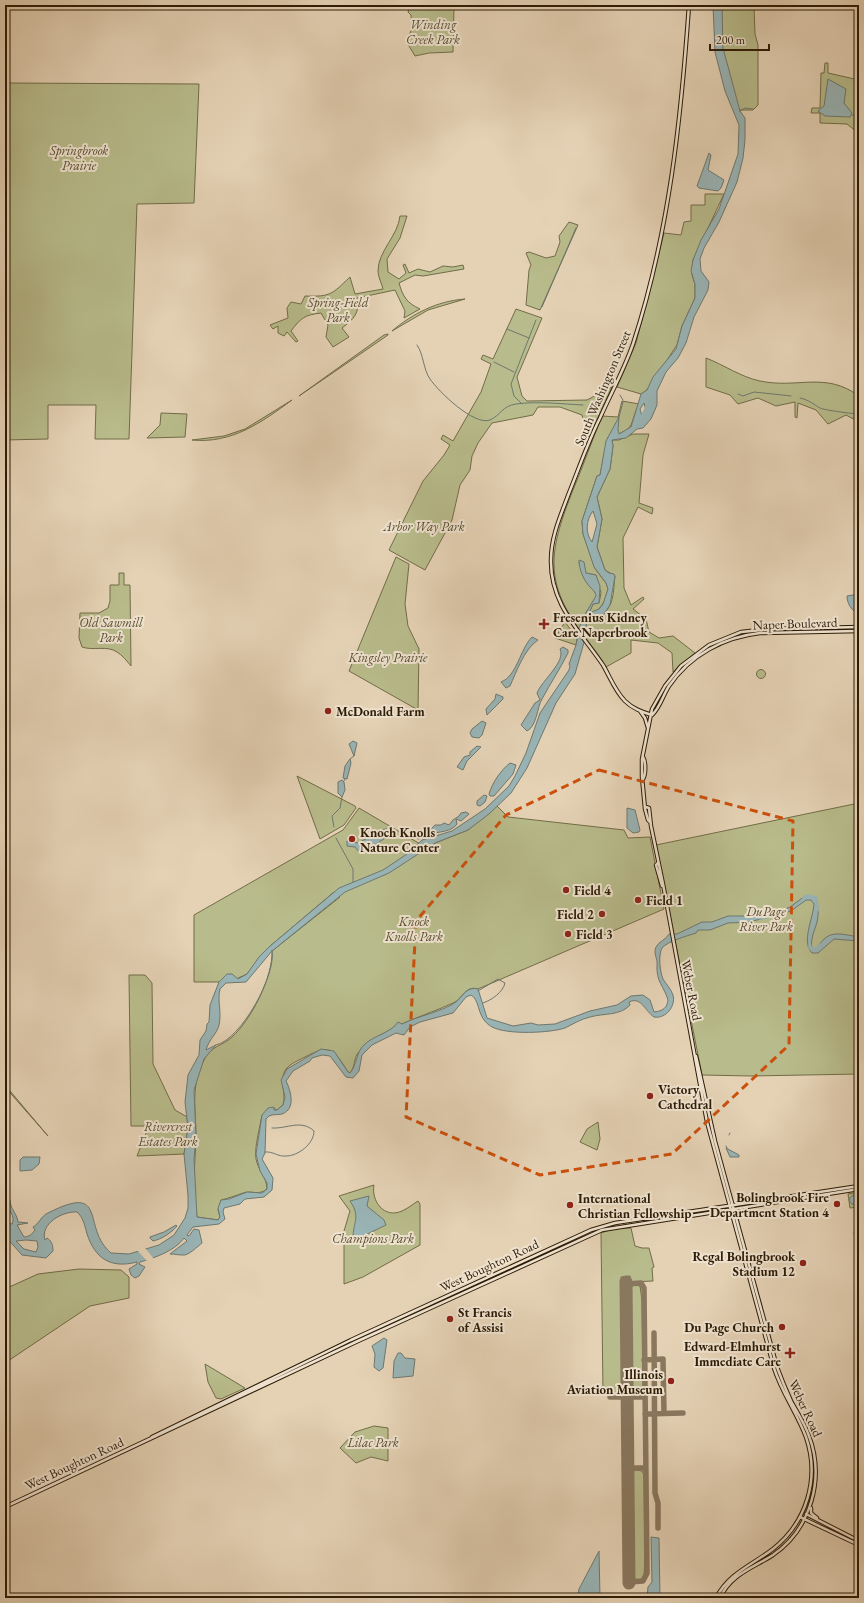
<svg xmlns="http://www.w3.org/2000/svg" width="864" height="1603" font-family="'EB Garamond',serif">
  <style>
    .green { fill: #b8bb8b; stroke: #726c48 }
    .water { fill: #99b5b7; stroke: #6e7870; fill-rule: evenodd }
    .pier { fill: #e5d2b5 }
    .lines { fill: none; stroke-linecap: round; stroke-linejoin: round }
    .stream { stroke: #6e7870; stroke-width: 1 }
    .river { stroke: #99b5b7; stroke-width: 3.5 }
    .taxiway { stroke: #89775e; stroke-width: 5.5 }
    .runway { stroke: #89775e; stroke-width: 13 }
    .secondary-casing { stroke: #2d1c06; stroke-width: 4.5 }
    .secondary { stroke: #eee2cf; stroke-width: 2.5 }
    .marked { fill: none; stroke: #cc500b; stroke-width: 3; stroke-dasharray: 8 5; stroke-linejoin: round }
    .poi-dot { fill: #8f2418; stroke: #eee2cf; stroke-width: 1.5 }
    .labels { text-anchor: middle; stroke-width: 4; stroke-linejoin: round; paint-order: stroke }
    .park-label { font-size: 13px; font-style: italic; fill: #574c2e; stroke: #eee2cf }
    .street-label { font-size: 13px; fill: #2d1c06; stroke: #eee2cf }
    .poi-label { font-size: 13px; font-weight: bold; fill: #2d1c06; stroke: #eee2cf; text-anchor: start }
  </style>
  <rect width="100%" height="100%" fill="#e5d2b5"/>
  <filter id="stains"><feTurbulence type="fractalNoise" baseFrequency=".005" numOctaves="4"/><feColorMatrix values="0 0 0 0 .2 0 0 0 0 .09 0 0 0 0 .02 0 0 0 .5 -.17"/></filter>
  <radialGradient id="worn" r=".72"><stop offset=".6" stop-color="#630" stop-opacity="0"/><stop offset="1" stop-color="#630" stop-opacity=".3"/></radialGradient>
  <path class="green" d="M410,5H454L453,52L429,53L415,56L406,41L412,29L411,15L408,12Z
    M717,5H754L755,34L758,45V105L753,110H738L719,58Z
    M825,63H828V73L859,80V119L857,132L847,124L820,123V113H811L812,108H820L821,73H824Z
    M5,83L199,84L194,203L137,204L129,439H95L96,405H48V439L5,440Z
    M705,194H724L693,260L692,275L695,284V298L682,326L677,345L647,390L641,394L617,387L636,343L664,233L681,235L684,222L691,221V205H705Z
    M400,216H407L400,238L387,259L388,272L399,279L406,273L403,265L405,264L409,273L418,269L430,272L443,266L453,267L463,265L464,269L423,276L415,275L399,283C403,297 407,303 420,309L404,318L405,311L395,290L357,298C360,313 354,319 342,328L349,337L333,347L326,337L328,325L321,313C304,315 301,318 291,331L298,341L296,342L287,332L284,336L278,333V326L273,329L270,325L288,318L287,308L291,302L301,304L305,296C331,297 332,294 350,277L355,294L383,289C382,284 378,277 378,271C378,251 398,236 400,216Z
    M569,222L578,225L540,310L526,305L529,270L531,265L526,253L529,252L546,258L555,256L560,242L559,236Z
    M465,299L428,310L392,331C412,314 437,301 465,299Z
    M516,309L542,318L517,377L522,396L527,401L587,400L612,387L589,437L582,415L560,407H538L533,415L492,423L478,443L472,456L470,470L460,485L452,520L425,570L389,550L423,481L444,455L450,445L441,439L443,435L453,441L481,392L491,364L481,359L483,355L493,359Z
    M388,334V335L299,396L384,335Z
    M706,358C724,365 741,377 760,381C798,389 825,371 859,396V422L846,415L828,424L816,410L798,403L797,418L795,417V402L776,406L758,398L738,404L730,395L706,387Z
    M292,400C262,422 232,444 192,440L224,436L245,429Z
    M622,401L639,404C628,427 637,429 608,437L600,475L597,476L582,521L583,534L596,570L606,583L608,589L604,602L599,609L593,613H589L593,604L599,603L601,593L596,575L585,573L579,562L584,578L597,595L581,621L580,630C542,579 551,546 573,490C583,466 592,441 602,416L618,417Z
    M161,413L187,414L185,437L147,438L160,425Z
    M633,434H649L643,455L639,503L653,508L652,514L638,507L623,538L624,588L631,605L643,597L644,599L633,609L646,619L649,632L659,638L673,636L695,653L673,672L672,653L658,643L631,640V653L606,667L585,639L586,625C589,620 594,619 599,616C615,608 613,591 615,576L605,570L597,547L602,519L597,497L610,469L613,446L612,440H619Z
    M396,557L409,564L405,604L408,626L419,649L418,710L349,671Z
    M119,573H124V585H130L131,666C127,661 122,655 117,652C107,645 93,651 82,647L79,638L80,613H99L108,608L110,601V585H119Z
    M565,622L577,638L576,645L555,638Z
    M825,629L762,631L731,637L756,631Z
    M756.5 674a4.5 4.5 0 1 1 9 0a4.5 4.5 0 1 1-9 0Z
    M297,776L355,806L356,808L344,825L320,839Z
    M859,803V1074L751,1076L702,1075L656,845Z
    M497,806L508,817L624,830L628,838L650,837L664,909L478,989C465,985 463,999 453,1003C425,1016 395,1023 370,1043C367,1046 361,1049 358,1053C354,1058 355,1067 350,1073L348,1072C334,1050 331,1043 305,1057C299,1060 290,1064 286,1069C278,1081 287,1093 283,1105L277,1110L273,1108L262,1115C260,1127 254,1148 256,1159C258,1170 267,1178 267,1189C259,1196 251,1190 243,1193C235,1196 229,1198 221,1200L218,1210L220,1217L218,1220L197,1217C192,1192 195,1163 196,1138C196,1109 190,1087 204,1060C211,1046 222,1046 232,1037C251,1020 273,977 272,951L340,897L334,892L269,947L247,974L236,979L231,974L219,982H194V915L343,830L359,808L427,848L435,843L468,830Z
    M129,975H145L152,983L153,1064L175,1110L187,1117L188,1128L184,1154L137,1156L149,1126H131Z
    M5,1085L48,1136L5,1087Z
    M598,1122L600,1139L597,1150L580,1142L587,1129Z
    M374,1185C371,1201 384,1219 402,1211C407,1209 413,1204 418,1201L420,1204V1245L363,1277L344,1284V1231L350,1211L339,1196Z
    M859,1192V1207L850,1208L848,1194Z
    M631,1228L635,1246L642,1248H649L654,1267L652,1268L653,1281L630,1282V1276L621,1277L623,1393L614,1395L603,1393L601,1233L613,1229Z
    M79,1269L121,1270L129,1277V1298L90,1306L5,1363V1289L38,1274Z
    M635,1285L640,1286L642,1300L643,1389L642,1393L631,1394L630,1287Z
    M205,1364L245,1388L221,1399L216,1398L208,1382Z
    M374,1426L388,1428V1461L371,1457L356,1463L340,1448L355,1432Z
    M637,1470L642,1471L644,1475L645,1553L644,1578L638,1580L633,1578L632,1471Z
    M455,1593V1598H431Z
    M264,1596L304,1598H243Z"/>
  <path class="water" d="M713,5H722L723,48L740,111L745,118V140L743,158L737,182L719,222L704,248L700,259L701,271L709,282L708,290L694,317L686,343L678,358L666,372L657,391V405L651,419L643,428L637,429L626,438L612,440L613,446L610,469L597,497L602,519L597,547L605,570L609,573L614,574L615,576L610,605L602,617L590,621L586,625L585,639L575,674L556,703L527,768L511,793L489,814L468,830L435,843L389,873L345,892L272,951L246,982L226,983L220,989C217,1001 222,1012 219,1025C217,1034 209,1039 206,1050L216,1045L204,1059L194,1090L196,1137L194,1159L197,1217L218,1220L220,1217L218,1208L221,1200L229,1199L247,1192L262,1193L267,1189V1183L260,1171L256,1154L262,1115L268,1108L274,1107V1110H277L283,1105L285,1097L281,1080L287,1069L321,1049L334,1051L348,1072L350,1073C357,1065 356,1052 364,1045C374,1035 391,1033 398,1022L402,1024C418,1016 444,1011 456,1002C463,996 467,986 478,989L487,1018L513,1026L531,1023L538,1025L555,1024L590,1011L617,1005L631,996L643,995L650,1000L654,1012C663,1011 667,1008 668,1000C664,986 656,982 657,965C658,959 653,954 656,947C659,941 666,940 669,934H677L702,922H712L728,916H753L765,912L781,911L790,907L805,896L816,898C818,906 819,914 817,922C815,930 810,939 812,948L816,950C828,928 839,934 859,937V941L834,939L818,953H812C801,942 813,919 814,904L811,900H806L791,911L777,915L749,922L728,923L710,930H698L696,933C687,936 668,941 662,948C658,955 660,972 663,979C666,984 671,989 673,995C676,1006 666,1019 654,1017C645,1011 641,996 629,1002L630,1005C620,1016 604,1013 590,1017C581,1019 573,1024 565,1028C549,1033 508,1035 492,1027C476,1018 481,1001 471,995L466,997L453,1013L420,1022L410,1027L404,1035L396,1033L372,1045L362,1055L359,1071L353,1078L346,1077L330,1056L322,1055L312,1058L310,1061L293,1071L286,1081C291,1091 296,1109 282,1114C278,1115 273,1114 269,1116L266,1119L265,1153L262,1159L273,1178L272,1190L264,1197L245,1199L240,1204L224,1208L223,1212L225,1219L219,1224L193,1227L187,1235L189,1236L194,1229L199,1230L202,1243C198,1246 188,1256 183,1255C177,1255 175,1254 170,1254L187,1241L184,1238C175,1251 154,1258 140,1262L139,1264L145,1267L139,1276L135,1278L131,1275L129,1269L137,1264V1262C110,1269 95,1258 87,1234C85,1226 83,1217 77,1212C62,1211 40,1224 45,1240L47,1238C52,1241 53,1246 53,1251L46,1258L22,1255L5,1236V1223L12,1224C16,1216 8,1209 5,1204V1198L10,1200C10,1209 17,1213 18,1222L28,1223L17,1225L24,1237C29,1237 32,1234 35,1230L33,1227C39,1224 41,1216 48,1213C109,1182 81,1228 111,1253L129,1254L159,1245L174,1235L185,1218L188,1208V1195L184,1154L188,1128L185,1102L188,1075L199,1055L200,1040L206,1031L207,1024L209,1022L210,1005L219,982L227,974H232L238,979L247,974L259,957L269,947L339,888L383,870L407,854L422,840L452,831L485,809L509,786L515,776L526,753L540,713L569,670L570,666L569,664L576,645L581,621L596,596C595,591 594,591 591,588C584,581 579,570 579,560L584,562L586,573L596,575L600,586L599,603L593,604L589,613L599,609L603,604L608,589L606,583L594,567L583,534L582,521L597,476L600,475L606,441L619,417L618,430L619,434L631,427L641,394L647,390L653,377L676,349L682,326L695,298V284L691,271L693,260L701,240L719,209L738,154L739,125L725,91L715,52ZM644,403L646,411L642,416L640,409ZM593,511L597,524L592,542C585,533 586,520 593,511ZM26,1240L37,1241L38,1247L36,1252L24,1249L16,1241Z
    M828,79L846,89L844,103L852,113L850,117L825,116L818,111L824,106Z
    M709,153L711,155L708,170L724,180L721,188L718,191L699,188L697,186Z
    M859,594V614C852,611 847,604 847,596Z
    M532,637L538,640C524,649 516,673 510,686L506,688L501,682C517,676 520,649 532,637Z
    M563,647L568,650V653C560,669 550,684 542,699C537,707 537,726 527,731L521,725L535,703L540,700L537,693C542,680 566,662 560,649Z
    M496,694L503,697V699L487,715L486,709L495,699Z
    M482,721L486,723L482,735L479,738L472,737L470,733L472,729Z
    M353,741L357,743L354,756L349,744Z
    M477,746L481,747L467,761L463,770L457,767L464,757L470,755V752Z
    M350,759L351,763L347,779L343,778L345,766Z
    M510,763L516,765L513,774L494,796H490L489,794C492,783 501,770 510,763Z
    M342,780L344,782L345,790L342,797L338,793V782Z
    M484,795L487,796L485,802L480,806L477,805V801Z
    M627,808L635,810L640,830L639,832L633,833L627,828Z
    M466,812L469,814L461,821L456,819L457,824C450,835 429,830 419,839L414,838L412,836L413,832L420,833L427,829H431L435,825H441L444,823L449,825L453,820L459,816L461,813Z
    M385,829H388L390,835L365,851L359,852L355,847L347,846V841L358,843Z
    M726,1148L739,1155V1157H730Z
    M23,1157H40L39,1164L32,1170L20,1171V1160Z
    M849.5 1200a4.5 4.5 0 1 1 9 0a4.5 4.5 0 1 1-9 0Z
    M369,1196L367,1206L384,1220L386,1225L359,1238H353C353,1222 361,1217 350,1201Z
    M176,1225L177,1226C171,1233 162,1239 153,1241L150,1238V1237L164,1232Z
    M855,1229H859V1250L854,1233Z
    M384,1338L387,1340L383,1368L379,1371L374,1367L375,1354L372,1346Z
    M398,1353H401L405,1358L415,1359L413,1376L393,1378L394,1361Z
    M651,1537L659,1538L660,1598H647L648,1587L652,1582Z
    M599,1551L600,1598H581L578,1596L579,1589Z"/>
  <path class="pier" d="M145,1248L154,1259L147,1261L137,1250Z"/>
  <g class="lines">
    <path class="stream" d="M740,111L745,108L753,109
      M852,115H855
      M542,307L576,228
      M507,329L529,338
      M417,345C424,355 423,369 430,379C439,392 474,426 490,420C501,415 502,406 516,404C537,401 562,404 583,405
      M494,362L514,372
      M738,394L743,396L754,392L791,396
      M620,395L623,400
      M800,398C809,400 813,404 820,408C823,410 854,414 859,414
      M591,403L603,397L606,392
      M522,404L514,396L511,384L536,320
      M619,417L623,402
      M350,759L354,756
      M344,781L345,779
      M334,827L332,816L340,808L342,797
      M336,838L353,869V882
      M478,991L498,979L505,983C503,992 492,1000 483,1003
      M216,1045C241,1040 277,974 272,950
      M729,1135L730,1133
      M726,1146L727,1148
      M265,1152C273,1151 278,1157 286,1156C298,1156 314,1144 314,1131C301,1119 287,1129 272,1128"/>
    <path class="river" d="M641,419L647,407
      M804,898L808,896L816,898L817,910
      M760,918L781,914
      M810,946V948L817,949L820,945"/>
    <path class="taxiway" d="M626,1284L641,1283L644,1288L647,1573L643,1581L629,1582
      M654,1333L655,1493L658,1503V1528
      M644,1360L663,1359L664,1413
      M610,1397H645
      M645,1414L683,1413
      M628,1468H645"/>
    <path class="runway" d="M626,1282L629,1583"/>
    <g class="secondary-casing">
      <path id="secondary" d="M640,711L645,718L648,728
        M652,715C643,712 633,709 625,701C615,691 610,677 603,665C580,631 550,604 551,560C551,536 561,515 569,493C579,468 588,442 600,418C611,393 624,370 633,344C669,234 681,120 689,5
        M652,715C660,708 663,695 669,686C690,655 724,637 760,633L859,631
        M643,779C646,774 646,762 643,757
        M646,807L649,808L651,826L663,884L707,1122L774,1368C782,1393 797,1413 806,1437C820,1478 807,1522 773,1549C752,1565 729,1573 716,1598
        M650,822L648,820L645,809L642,777V759L652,709L665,686L681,666L709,645L741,632L770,629L859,627
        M658,863L656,865L662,886
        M696,1056L715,1141L777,1367C781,1378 786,1390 791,1401C797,1412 805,1424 809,1436C825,1478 811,1529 773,1555C753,1568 731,1574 720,1598
        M152,1437L351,1340L591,1230L615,1223L859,1186
        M5,1507L358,1341L602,1230L859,1189
        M811,1508V1513L817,1518
        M806,1514L859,1541
        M800,1517L859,1545"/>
    </g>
    <use href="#secondary" class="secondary"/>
  </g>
  <path class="marked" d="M599,770L793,821L789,1045L672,1154L540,1175L406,1117L416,921L506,815Z"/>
  <g class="poi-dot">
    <path d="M542 618h4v4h4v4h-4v4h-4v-4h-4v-4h4z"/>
    <circle cx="328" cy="711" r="4"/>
    <circle cx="352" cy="839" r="4"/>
    <circle cx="566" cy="890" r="4"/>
    <circle cx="638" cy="900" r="4"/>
    <circle cx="602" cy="914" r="4"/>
    <circle cx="568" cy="934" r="4"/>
    <circle cx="650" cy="1096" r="4"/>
    <circle cx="837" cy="1204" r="4"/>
    <circle cx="570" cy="1205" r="4"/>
    <circle cx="803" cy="1263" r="4"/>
    <circle cx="450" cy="1319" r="4"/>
    <circle cx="782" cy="1327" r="4"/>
    <path d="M788 1347h4v4h4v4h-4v4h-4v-4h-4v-4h4z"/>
    <circle cx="671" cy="1381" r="4"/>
  </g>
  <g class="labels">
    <g class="park-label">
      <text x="433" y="29">Winding<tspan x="433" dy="15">Creek Park</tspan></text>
      <text x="79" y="155">Springbrook<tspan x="79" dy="15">Prairie</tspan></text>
      <text x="338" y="307">Spring-Field<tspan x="338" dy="15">Park</tspan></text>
      <text x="424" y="531">Arbor Way Park</text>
      <text x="111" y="627">Old Sawmill<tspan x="111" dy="15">Park</tspan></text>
      <text x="388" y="662">Kingsley Prairie</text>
      <text x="766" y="916">DuPage<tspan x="766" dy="15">River Park</tspan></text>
      <text x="414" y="926">Knock<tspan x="414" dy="15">Knolls Park</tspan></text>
      <text x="168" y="1131">Rivercrest<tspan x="168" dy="15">Estates Park</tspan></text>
      <text x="373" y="1243">Champions Park</text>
      <text x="373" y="1447">Lilac Park</text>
    </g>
    <g class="street-label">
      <text transform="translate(602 388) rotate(-67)" y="5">South Washington Street</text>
      <text transform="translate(795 623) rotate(-2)" y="5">Naper Boulevard</text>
      <text transform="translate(692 990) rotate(79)" y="5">Weber Road</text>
      <text transform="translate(489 1265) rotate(-25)" y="5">West Boughton Road</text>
      <text transform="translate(806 1408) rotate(65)" y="5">Weber Road</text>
      <text transform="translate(74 1463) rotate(-25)" y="5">West Boughton Road</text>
    </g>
    <g class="poi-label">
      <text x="553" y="622">Fresenius Kidney<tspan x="553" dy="15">Care Naperbrook</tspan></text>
      <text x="336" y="716">McDonald Farm</text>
      <text x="360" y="837">Knoch Knolls<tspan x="360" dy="15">Nature Center</tspan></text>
      <text x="574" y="895">Field 4</text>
      <text x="646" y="905">Field 1</text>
      <text x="594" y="919" text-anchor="end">Field 2</text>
      <text x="576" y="939">Field 3</text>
      <text x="658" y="1094">Victory<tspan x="658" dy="15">Cathedral</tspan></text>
      <text x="829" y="1202" text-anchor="end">Bolingbrook Fire<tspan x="829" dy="15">Department Station 4</tspan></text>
      <text x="578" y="1203">International<tspan x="578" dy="15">Christian Fellowship</tspan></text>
      <text x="795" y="1261" text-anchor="end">Regal Bolingbrook<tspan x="795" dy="15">Stadium 12</tspan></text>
      <text x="458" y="1317">St Francis<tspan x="458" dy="15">of Assisi</tspan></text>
      <text x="774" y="1332" text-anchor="end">Du Page Church</text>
      <text x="781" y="1351" text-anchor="end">Edward-Elmhurst<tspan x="781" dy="15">Immediate Care</tspan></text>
      <text x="663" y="1379" text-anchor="end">Illinois<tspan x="663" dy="15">Aviation Museum</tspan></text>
    </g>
  </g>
  <rect width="864" height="1603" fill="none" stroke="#e5d2b5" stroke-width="20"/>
  <rect x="6" y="6" width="852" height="1591" fill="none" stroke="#2d1c06" stroke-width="2"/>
  <rect x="10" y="10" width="844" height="1583" fill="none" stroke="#2d1c06"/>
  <path d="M710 44v6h59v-6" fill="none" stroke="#2d1c06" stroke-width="2"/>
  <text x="716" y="44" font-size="12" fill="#2d1c06" stroke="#eee2cf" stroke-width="3" paint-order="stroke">200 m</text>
  <rect width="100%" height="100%" filter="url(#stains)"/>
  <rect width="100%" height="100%" fill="url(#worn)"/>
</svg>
